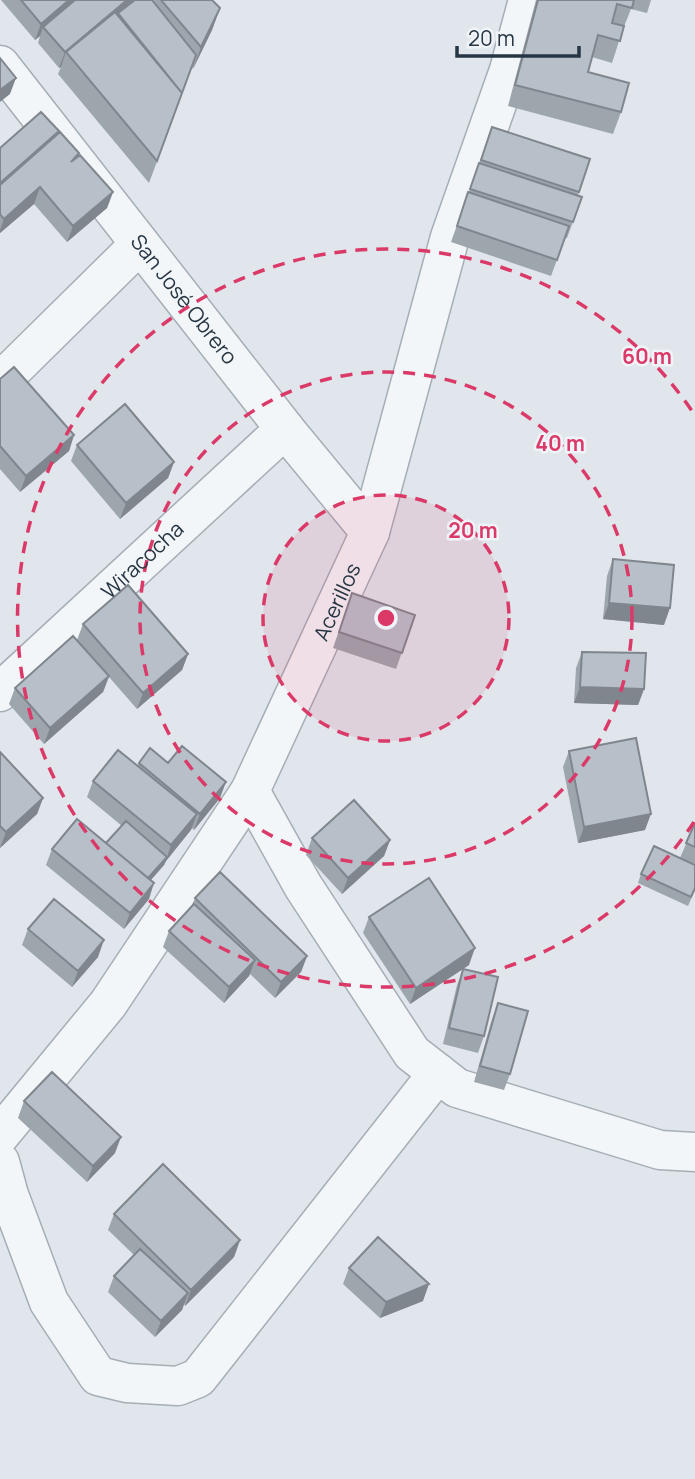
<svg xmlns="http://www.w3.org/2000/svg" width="695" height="1479" font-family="Manrope,sans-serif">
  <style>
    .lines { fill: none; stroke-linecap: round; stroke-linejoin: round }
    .minor-casing { stroke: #a5aeb6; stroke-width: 41 }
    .minor { stroke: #f3f6f8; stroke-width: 38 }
    .wall { fill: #9da5ad }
    .shaded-wall { fill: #80868d }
    .building { fill: #b7c0c9; stroke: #80868d; stroke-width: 2 }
    .ring { fill: none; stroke: #db3a69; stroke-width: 3.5; stroke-dasharray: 12 9 }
    .labels { text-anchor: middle; stroke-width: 5; stroke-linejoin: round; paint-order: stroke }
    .street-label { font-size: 21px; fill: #273644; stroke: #f0f4f8 }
    .centre { fill: #db3a69; stroke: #f0f4f8; stroke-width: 3.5 }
    .ring-label { font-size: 21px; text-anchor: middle; font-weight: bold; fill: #db3a69; stroke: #f0f4f8; stroke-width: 5; stroke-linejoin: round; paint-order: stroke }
  </style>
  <rect width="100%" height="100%" fill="#e0e6eb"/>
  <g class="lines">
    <g class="minor-casing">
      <g id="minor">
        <path id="s1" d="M0,65L285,429L370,532"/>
        <path d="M0,382L140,244"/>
        <path id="s2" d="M0,692L285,429"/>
        <path d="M250,791L303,886L412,1053L457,1088L660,1150L695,1152"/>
        <path id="s3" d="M0,1135L108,1004L250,791L370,532L450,237L509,70L528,0"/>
        <path d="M0,1162L9,1195L49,1302L98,1376L127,1383L178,1386L198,1378L438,1073"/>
      </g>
    </g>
    <use href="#minor" class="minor"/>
  </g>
  <path class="wall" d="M1,0H212L220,8L212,30L193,69L192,67L149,183L58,74L61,67L59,68L38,43L40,36L35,40Z
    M536,0H651L647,13L631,9L623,29L612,63L592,57L588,72L621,112L613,134L508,106Z
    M492,127L590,159L578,195L582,197L567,238H565L551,276L451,242Z
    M59,131L57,135L113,192L107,208L67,242L34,204L0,233V148Z
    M0,379L74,435L69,451L20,492L0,469Z
    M77,445L174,462L168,478L120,519L71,461Z
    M613,559L664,625L603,619L607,576Z
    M352,593L415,615L396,669L333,648Z
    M83,624L188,654L182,670L137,709L109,677L103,692L44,744L9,704L15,688L77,640Z
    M582,652L644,689L638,705L574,703L576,668Z
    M569,751L645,830L578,843L563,767Z
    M0,752L43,798L37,814L0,848Z
    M139,763H168L220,798L194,830L192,828L166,861L164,865L151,880L149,899L124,929L46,865L52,849L106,843L122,826L87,797L93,781L137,766Z
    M695,823V890L688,906L638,883L641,874L680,858Z
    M312,838L390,840L384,856L342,894L306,855Z
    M195,898L307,956L301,972L275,998L250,974L249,976L224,1003L163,947L169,931L191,907Z
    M369,917L469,965L410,1004L363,933Z
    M28,929L98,957L72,987L22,945Z
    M463,969L484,1036L478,1053L443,1044L457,985Z
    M498,1003L510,1074L504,1090L474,1082L492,1019Z
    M24,1101L115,1153L87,1182L18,1118Z
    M114,1214L240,1240L234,1257L185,1306L184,1304L182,1310L155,1337L108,1292L114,1276L134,1255L108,1230Z
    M349,1268L423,1301L380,1318L343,1284Z"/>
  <path class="shaded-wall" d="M69,0H76L43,27L40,36L35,40L41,24Z
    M127,0H137L66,52L61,67L59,68L65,52Z
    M220,8L212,30L193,69L201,47Z
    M16,78L10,94L0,102V90Z
    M59,131L53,147L0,194V183Z
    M40,187L34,204L0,233V230L4,219Z
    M113,192L107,208L67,242L73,226Z
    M74,435L69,451L20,492L26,476Z
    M174,462L168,478L120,519L126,503Z
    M609,603L670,608L664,625L603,619Z
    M188,654L182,670L137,709L143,693Z
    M109,676L103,692L44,744L50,728Z
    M580,687L644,689L638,705L574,703Z
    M226,782L220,798L194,830L200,814Z
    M43,798L37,814L0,848L6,832Z
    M197,814L191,830L166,861L164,865L142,890L146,881L167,857L171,845Z
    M651,814L645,830L578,843L584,827Z
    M390,840L384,856L342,894L348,878Z
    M154,883L149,899L124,929L130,913Z
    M104,940L98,957L72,987L78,971Z
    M475,948L469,965L410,1004L416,988Z
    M307,956L301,972L275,998L281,982Z
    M255,960L249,976L224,1003L229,987Z
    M121,1137L115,1153L87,1182L93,1166Z
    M240,1240L234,1257L185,1306L191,1290Z
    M429,1284L423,1301L380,1318L386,1302Z
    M188,1293L182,1310L155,1337L161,1321Z"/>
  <path class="building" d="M21,0H69L41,24Z
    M75,0H127L65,52L43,27Z
    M135,0H152L196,55L182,93L118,13Z
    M161,0H212L220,8L201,47Z
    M538,0H634L632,8L617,4L612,23L624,26L620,41L598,35L588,72L629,83L621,112L515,85Z
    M115,12L182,93L157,161L66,52Z
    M0,58L16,78L0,90Z
    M41,112L59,131L0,183V148Z
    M492,127L590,159L579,192L481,160Z
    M60,132L79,153L71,162L80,155L113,192L73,226L40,187L4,219L0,214V185Z
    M479,163L582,197L573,222L470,189Z
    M468,192L569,226L557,260L457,226Z
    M14,367L74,435L26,476L0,446V379Z
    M125,404L174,462L126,503L77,445Z
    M613,559L674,565L670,608L609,603Z
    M128,585L188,654L143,693L83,624Z
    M352,593L415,615L402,653L339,632Z
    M73,636L109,676L50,728L15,688Z
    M582,652L646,653L644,689L580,687Z
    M636,738L651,814L584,827L569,751Z
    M182,746L226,782L200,814L139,763L150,748L168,763Z
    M118,750L197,814L171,845L93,781Z
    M0,752L43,798L6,832L0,826Z
    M354,800L390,840L348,878L312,838Z
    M77,819L154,883L130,913L52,849Z
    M126,821L167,857L148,878L106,843Z
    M695,823V847L686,843Z
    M654,846L695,865V888L691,897L641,874Z
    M220,872L307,956L281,982L195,898Z
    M429,878L475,948L416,988L369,917Z
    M54,899L104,940L78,971L28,929Z
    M194,904L255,960L229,987L169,931Z
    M463,969L498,977L484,1036L449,1028Z
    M498,1003L528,1011L510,1074L480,1066Z
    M52,1072L121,1137L93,1166L24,1101Z
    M163,1164L240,1240L191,1290L114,1214Z
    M378,1237L429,1284L386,1302L349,1268Z
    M140,1249L188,1293L161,1321L114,1276Z"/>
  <circle cx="386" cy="618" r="123" fill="#db3a69" fill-opacity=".12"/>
  <g class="ring">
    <circle cx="386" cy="618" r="123"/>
    <circle cx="386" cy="618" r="246"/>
    <path d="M694 822A369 369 0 1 1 694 414"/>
  </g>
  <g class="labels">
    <g class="street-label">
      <text dy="7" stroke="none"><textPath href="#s1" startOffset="298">San José Obrero</textPath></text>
      <text dy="7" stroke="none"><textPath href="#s2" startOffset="194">Wiracocha</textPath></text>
      <text dy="7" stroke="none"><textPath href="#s3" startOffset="634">Acerillos</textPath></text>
    </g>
  </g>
  <circle cx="386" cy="618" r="10" class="centre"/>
  <g class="ring-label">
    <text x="647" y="364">60 m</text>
    <text x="560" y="451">40 m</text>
    <text x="473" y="538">20 m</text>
  </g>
  <path d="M457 46v10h122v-10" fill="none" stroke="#273644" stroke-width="3.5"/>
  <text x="468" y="46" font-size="21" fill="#273644" stroke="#f0f4f8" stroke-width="5" paint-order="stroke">20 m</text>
</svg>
